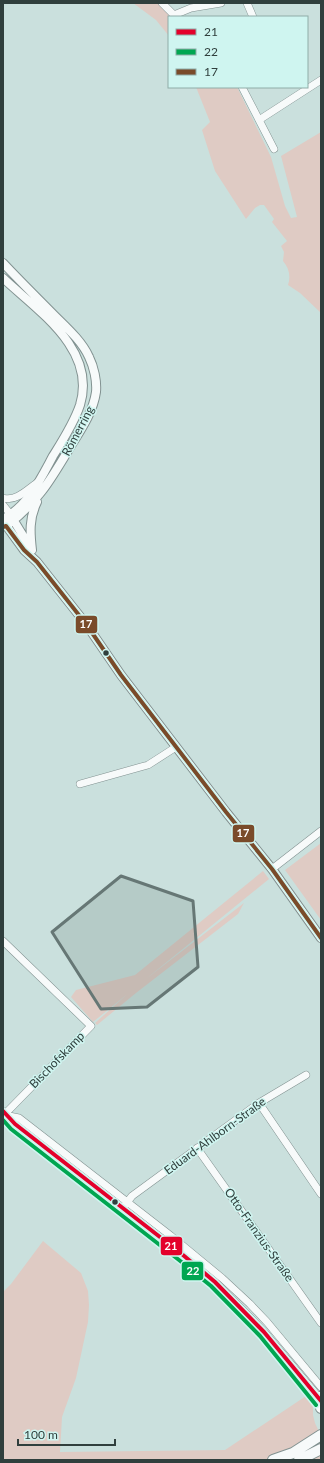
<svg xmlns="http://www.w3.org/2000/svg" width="324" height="1463" font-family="Lato,sans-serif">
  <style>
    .green { fill: #dfcbc4 }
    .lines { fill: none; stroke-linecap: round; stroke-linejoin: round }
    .minor-casing { stroke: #829291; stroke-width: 8 }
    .major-casing { stroke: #829291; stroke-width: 10 }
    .highway-casing { stroke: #829291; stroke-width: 12 }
    .minor { stroke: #f7fafa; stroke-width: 7 }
    .major { stroke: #f7fafa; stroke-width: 8 }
    .highway { stroke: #f7fafa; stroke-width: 10 }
    .bus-1-casing { stroke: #cff5f0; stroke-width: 7 }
    .bus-2-casing { stroke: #cff5f0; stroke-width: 7 }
    .bus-3-casing { stroke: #cff5f0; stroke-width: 7 }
    .bus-1 { stroke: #e4002b; stroke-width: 4 }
    .bus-2 { stroke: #00a651; stroke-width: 4 }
    .bus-3 { stroke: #7a4b2a; stroke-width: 4 }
    .marked { fill: #667775; fill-opacity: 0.2; stroke: #667775; stroke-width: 3; stroke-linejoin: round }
    .bus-dot { fill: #303f3d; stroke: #cff5f0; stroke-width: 1.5 }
    .labels { text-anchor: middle; stroke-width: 3; stroke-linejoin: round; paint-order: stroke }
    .street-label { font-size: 12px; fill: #303f3d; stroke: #cff5f0 }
    .line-badge { stroke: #cff5f0; stroke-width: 1.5 }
    .badge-label { font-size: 11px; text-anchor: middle; font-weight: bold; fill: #fff }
  </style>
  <rect width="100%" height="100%" fill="#cae0dd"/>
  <path class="green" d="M133,3H158L171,17H169V36L156,20Z
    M196,87H237L271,157L285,206L291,218L297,217L281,156L321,132V313L300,293L288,285C291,276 289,268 283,261L284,252L281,246L287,241L272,222L274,219L264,205H260L255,208L246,219L215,171L202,130L210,122Z
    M321,843V920L285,870Z
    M263,871L269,879L93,1022L71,997L76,990L135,975Z
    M244,903L238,914L136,993L97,1025L95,1023L133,989Z
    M43,1241L81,1273L88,1291L89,1305L88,1322L76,1378L62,1417L60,1452L225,1450L309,1394L313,1406V1415L315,1423L321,1436V1460H3V1292L11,1284Z"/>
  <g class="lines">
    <g class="minor-casing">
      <path id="minor" d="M162,3L176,17
        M247,3L253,17
        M174,15L191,8L221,3
        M242,87L274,149
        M259,120L321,80
        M3,498C16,502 28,489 38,482
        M3,505L11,515
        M80,784L148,765L176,747
        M272,869L321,831
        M3,941L91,1026L3,1116
        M259,1103L321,1194
        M3,1111L15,1124L183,1255L215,1282L264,1332L321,1400
        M9,1116L19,1118L171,1236L222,1278L250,1304L267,1322L321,1387
        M197,1148L321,1323
        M125,1205L132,1196L259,1103L306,1075"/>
    </g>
    <g class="major-casing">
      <path id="major" d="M3,263C20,281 37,298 54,315C66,327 82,341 89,357C94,367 97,381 96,392C93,413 80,431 69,449C50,481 37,503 6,526
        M3,278C38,311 97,349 80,405C74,423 63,440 53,456C40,480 28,506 3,519
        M11,516L30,547
        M3,521L24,550L37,562L86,624L121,675L226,812L272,869L321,938
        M32,550C30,533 29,518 37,502"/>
    </g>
    <g class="highway-casing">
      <path id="highway" d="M319,1397L321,1408
        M273,1460L293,1453L321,1435
        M299,1460L321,1449"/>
    </g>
    <use href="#minor" class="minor"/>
    <use href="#major" class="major"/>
    <use href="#highway" class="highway"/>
    <g class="bus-1-casing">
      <path id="bus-1" d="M3,1111L15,1124L183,1255L215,1282L264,1332L321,1401"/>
    </g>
    <g class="bus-2-casing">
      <path id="bus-2" d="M3,1120L11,1129L179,1260L211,1286L260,1336L316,1405"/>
    </g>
    <g class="bus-3-casing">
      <path id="bus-3" d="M3,527L6,526L24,550L37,562L86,624L121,675L226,812L272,869L321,938"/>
    </g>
    <use href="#bus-1" class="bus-1"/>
    <use href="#bus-2" class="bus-2"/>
    <use href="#bus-3" class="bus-3"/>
  </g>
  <path class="marked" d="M121,876L193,901L198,967L147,1007L101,1009L52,932Z"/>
  <g class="bus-dot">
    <circle cx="106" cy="653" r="3.5"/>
    <circle cx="115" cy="1202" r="3.5"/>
  </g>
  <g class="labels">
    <g class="street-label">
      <text transform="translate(78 431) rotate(-62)" y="4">Römerring</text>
      <text transform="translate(57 1060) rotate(-46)" y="4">Bischofskamp</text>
      <text transform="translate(215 1136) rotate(-36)" y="4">Eduard-Ahlborn-Straße</text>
      <text transform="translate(259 1235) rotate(55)" y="4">Otto-Franzius-Straße</text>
    </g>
  </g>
  <g class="line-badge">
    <rect x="75" y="615" width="23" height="19" rx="4" fill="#7a4b2a"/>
    <rect x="232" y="824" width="23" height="19" rx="4" fill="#7a4b2a"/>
    <rect x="160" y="1236" width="23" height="20" rx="4" fill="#e4002b"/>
    <rect x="181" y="1261" width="23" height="20" rx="4" fill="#00a651"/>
  </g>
  <g class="badge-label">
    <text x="86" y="628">17</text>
    <text x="243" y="837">17</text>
    <text x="171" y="1250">21</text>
    <text x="193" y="1275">22</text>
  </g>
  <rect width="324" height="1463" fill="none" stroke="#303f3d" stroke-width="8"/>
  <rect x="168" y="16" width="140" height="72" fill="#cff5f0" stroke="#8faca8"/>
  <rect x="176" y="29" width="20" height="6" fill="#e4002b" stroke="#8faca8"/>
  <text x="204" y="36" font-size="12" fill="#303f3d">21</text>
  <rect x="176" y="49" width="20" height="6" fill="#00a651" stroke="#8faca8"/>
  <text x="204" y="56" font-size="12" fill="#303f3d">22</text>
  <rect x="176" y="69" width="20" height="6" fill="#7a4b2a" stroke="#8faca8"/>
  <text x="204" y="76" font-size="12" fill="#303f3d">17</text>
  <path d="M18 1439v6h97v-6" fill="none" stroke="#303f3d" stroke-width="2"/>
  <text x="24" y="1439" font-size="12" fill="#303f3d" stroke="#cff5f0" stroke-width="3" paint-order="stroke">100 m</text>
</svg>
